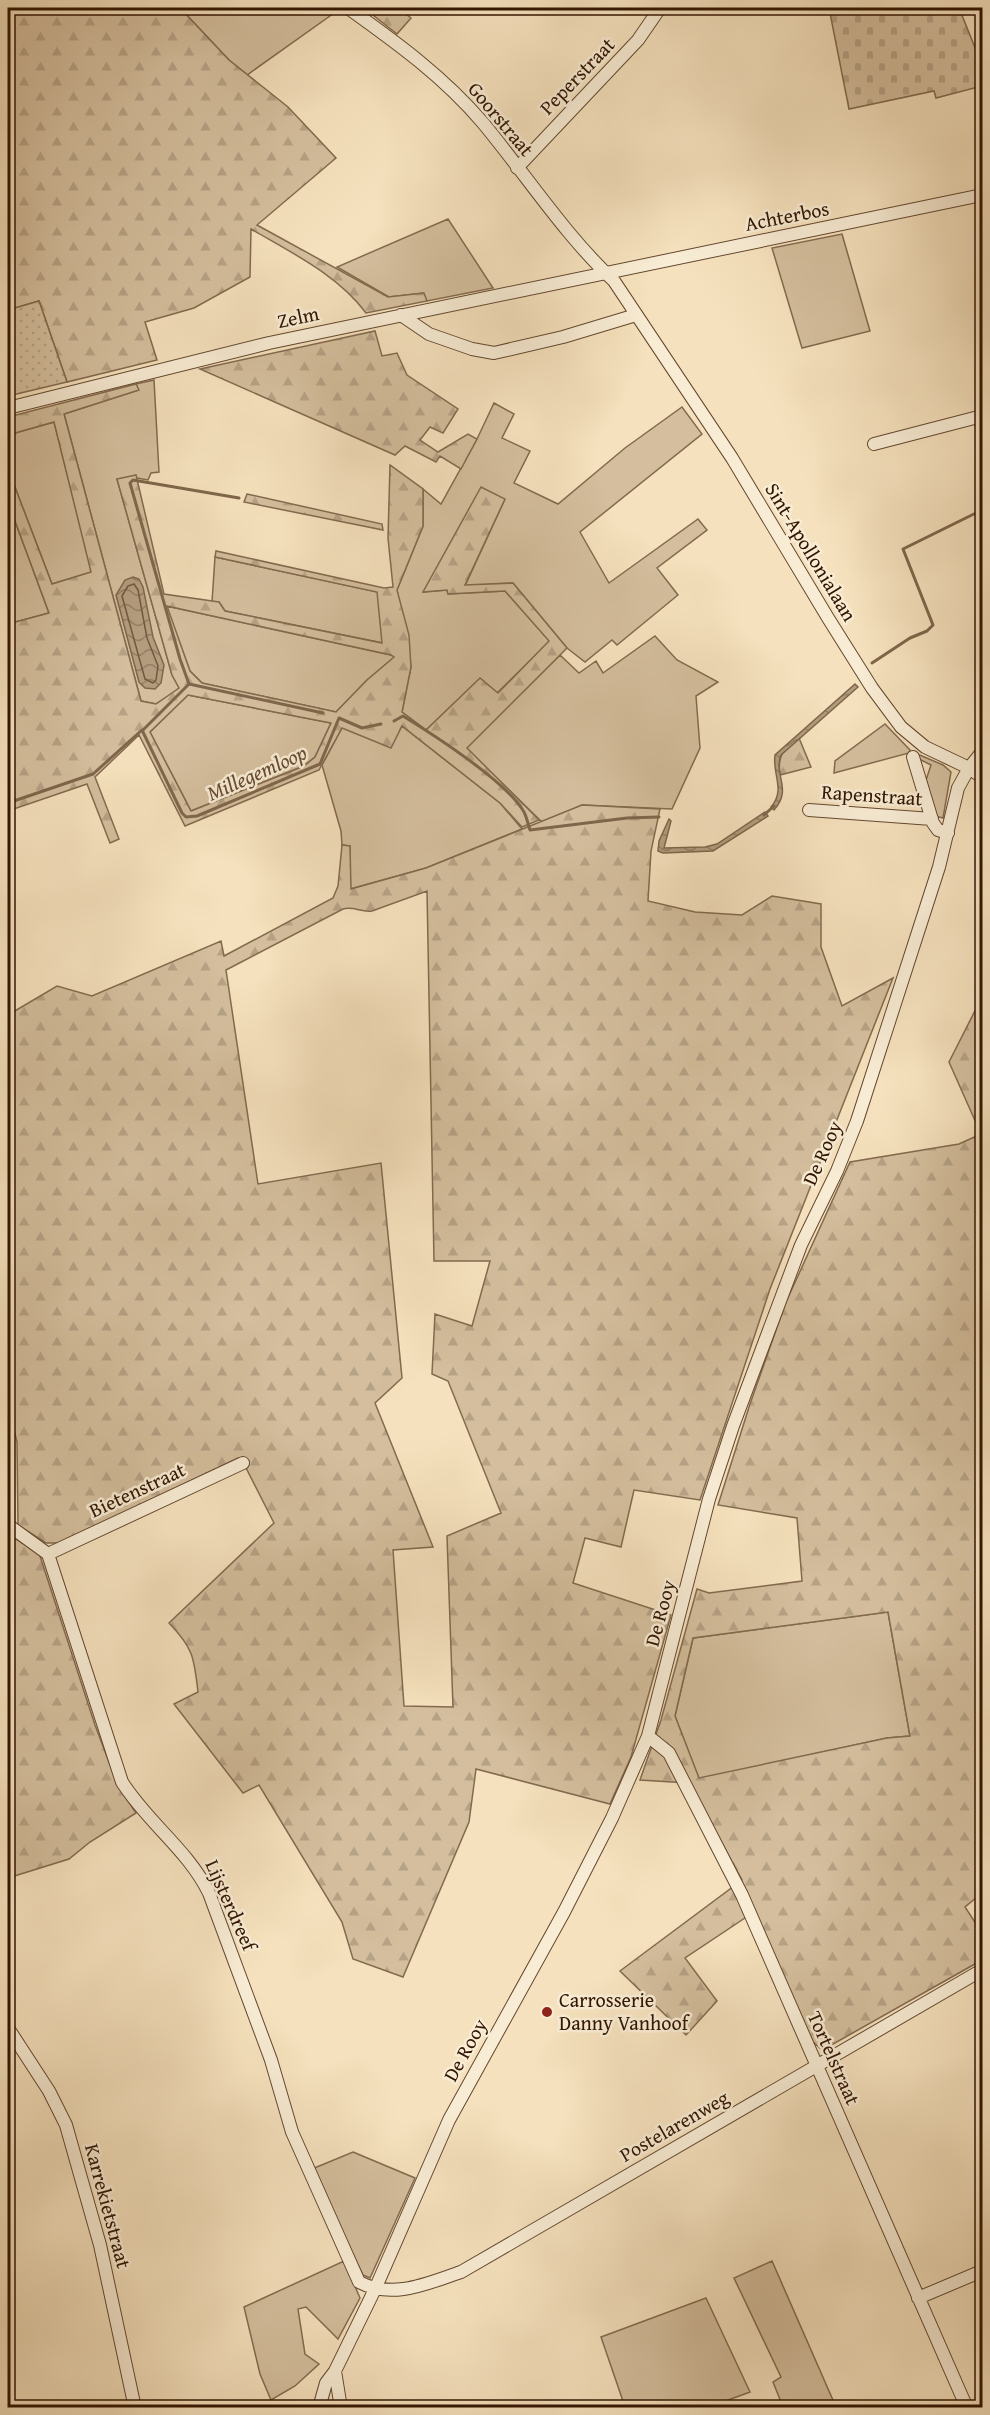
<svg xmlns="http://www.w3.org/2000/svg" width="990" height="2415" font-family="'Gentium Book Plus',serif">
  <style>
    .grass { fill: #d4be9d; stroke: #836a4e; stroke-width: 1.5 }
    .forest { fill: url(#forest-firs); stroke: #836a4e; stroke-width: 1.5; fill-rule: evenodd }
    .cemetery { fill: url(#cemetery-stones); stroke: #836a4e; stroke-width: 1.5 }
    .park { fill: url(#park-dots); stroke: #836a4e; stroke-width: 1.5 }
    .water { fill: url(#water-waves); stroke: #7f664b; stroke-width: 1.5 }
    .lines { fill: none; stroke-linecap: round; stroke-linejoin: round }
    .shore { stroke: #72583e; stroke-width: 1.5 }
    .stream { stroke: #7f664b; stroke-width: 3 }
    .minor-casing { stroke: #63482f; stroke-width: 14 }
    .minor { stroke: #f8ecd4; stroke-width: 12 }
    .poi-dot { fill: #8f2418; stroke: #f8ecd4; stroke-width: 2 }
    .labels { text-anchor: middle; stroke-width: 5; stroke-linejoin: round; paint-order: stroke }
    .street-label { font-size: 20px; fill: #321500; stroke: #f8ecd4 }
    .poi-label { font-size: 20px; fill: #321500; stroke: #f8ecd4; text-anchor: start }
    .water-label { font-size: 21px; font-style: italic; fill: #664b32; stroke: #f8ecd4 }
  </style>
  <defs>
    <pattern id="forest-firs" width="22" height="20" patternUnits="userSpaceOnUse" patternTransform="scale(1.5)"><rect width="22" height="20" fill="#d4be9d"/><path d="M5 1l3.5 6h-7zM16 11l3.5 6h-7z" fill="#b6a285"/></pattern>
    <pattern id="cemetery-stones" width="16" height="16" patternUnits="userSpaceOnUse" patternTransform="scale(1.5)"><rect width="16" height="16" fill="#d4be9d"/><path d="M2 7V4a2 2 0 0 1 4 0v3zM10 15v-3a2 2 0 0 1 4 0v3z" fill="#b6a285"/></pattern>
    <pattern id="park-dots" width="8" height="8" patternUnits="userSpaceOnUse" patternTransform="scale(1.5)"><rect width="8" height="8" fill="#d4be9d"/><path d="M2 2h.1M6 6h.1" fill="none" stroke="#b6a285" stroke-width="1.8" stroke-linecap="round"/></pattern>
    <pattern id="water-waves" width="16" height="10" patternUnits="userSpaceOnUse" patternTransform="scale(1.5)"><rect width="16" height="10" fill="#b39c7d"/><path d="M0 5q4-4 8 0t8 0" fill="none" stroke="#927e64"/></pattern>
  </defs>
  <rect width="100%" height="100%" fill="#f5e1bd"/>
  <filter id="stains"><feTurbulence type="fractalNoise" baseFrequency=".00333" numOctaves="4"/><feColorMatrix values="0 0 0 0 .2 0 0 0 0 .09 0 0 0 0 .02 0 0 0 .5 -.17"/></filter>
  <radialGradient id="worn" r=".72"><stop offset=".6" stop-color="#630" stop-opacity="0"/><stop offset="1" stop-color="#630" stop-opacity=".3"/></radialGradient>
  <path class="grass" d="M180,8H334L337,11L247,75L229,60Z
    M448,219L493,288L427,301L423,293L389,297L337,267Z
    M842,234L870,331L802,348L772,248Z
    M154,380L159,472L151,473L148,480L137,478L136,476L117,479L172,675L180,689L156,704L141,701L64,414L138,390L136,384Z
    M494,403L514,414L502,438L530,451L514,483L558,504L625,448L682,407L702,434L580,532L609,583L698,519L707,530L657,568L678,595L617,645L612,640L585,662L567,648L513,583L465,586L505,499L424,592L447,590L448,594L505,591L550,641L497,693L480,679L426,730L402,712L411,667L397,590L423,526V489L441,504L477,439Z
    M54,422L92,572L52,584L8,469V435Z
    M8,502L49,613L8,624Z
    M215,557L378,592L383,643L225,611L219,602H212Z
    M166,606L391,655L395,657L367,680L336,712L202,683L190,671Z
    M655,636L677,660L718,682L696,696L700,748L672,809L582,805L542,822L466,748L560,655L579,673L596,661L603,673Z
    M188,695L331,723L315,757L304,766L191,811L150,732Z
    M885,724L910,750L909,753L834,773L835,761Z
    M402,726L500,803L522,829L426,868L350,889V846L342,845L341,831L322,765L342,728Z
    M915,753L943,765L951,772L943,818L935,816L926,780L931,765L915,757Z
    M888,1612L910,1736L887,1738L699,1779L675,1716L693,1638Z
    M353,2152L415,2178L370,2278L363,2275L312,2169Z
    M344,2261L360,2298L338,2339L306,2307L298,2309L305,2354L319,2364L295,2386L271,2400L260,2374L244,2307Z
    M772,2261L836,2407H783L773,2382L781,2377L734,2278Z
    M706,2298L750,2392L709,2407H625L601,2337Z"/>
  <path class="forest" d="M8,8H180L229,60L288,107L336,158L257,225L388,297L424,293L427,301L366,313C338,275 292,253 251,229L250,277L194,308L145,322L157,360L67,382L39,301L8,310Z
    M364,8H398L411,18L397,34Z
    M375,331L382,356L397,353L407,375L458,409L443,433L430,427L420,440L438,452L468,434L477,439L461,469L440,456L436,462L405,446L395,455L200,369Z
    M136,384L139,390L64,414L141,701L156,704L179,688L172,675L117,479L136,475L164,594L219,602L225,611L382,643L377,592L215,557L216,551L384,588L393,587L388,538L390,465L423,489V526L397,590L409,635L411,667L402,712L426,730L480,678L498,693L549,641L505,591L448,594L447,590L423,592L481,487L505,499L465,585L513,583L567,648L467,748L539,820L522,827L500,803L402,726L391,748L342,728L319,770L185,826L139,735L95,777L119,839L110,843L87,784L8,811V624L49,613L8,502V469L52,584L91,572L54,422L8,435V417ZM167,606L391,655L394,657L367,680L336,712L202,683L190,671ZM188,695L331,723L315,757L304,766L191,811L150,732Z
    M247,494L382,524L383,530L244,502Z
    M799,738L811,767L780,775C777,753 784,751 799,738Z
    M582,805L660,809L651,851L648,901L695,912L742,915L772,896L821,904V947L842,1006L893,978L770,1289L700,1500L634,1490L621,1547L585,1538L573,1583L671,1615L631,1757L610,1804L476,1769L469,1822L403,1977L353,1959L342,1922L259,1785L243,1793L174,1704L198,1692C194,1658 194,1649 169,1623L274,1523L246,1468L238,1458L60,1543H46L18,1525L17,1442L13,1425L8,1427V1015L57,986L92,996L221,941L224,956L333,898L338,886L342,845L350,846L351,889L426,868ZM427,891L434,1261H490L472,1326L435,1314L432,1374L448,1381L501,1513L447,1536L453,1707L404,1706L393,1550L433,1547L375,1403L402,1378L381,1163L258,1184L226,970L343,909C354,906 362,913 372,911Z
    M982,997V1893L965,1907L982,1933V1960L826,2048H820L812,2041L754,1912L685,1958L717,2001L686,2035L620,1971L742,1880L689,1783L640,1780L661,1720L697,1589L709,1593L802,1581L797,1518L718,1505L750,1404L786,1302L850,1162L959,1144L981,1134L949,1062ZM888,1612L910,1736L887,1738L699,1778L675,1716L693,1638Z
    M8,1534L39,1553L95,1725L118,1786L136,1813L90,1842L69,1859L8,1878Z"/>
  <path class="cemetery" d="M829,8H959L982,65V86L936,98L934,91L849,109Z"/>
  <path class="park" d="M39,301L67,382L8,396V310Z"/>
  <path class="water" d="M133,577L139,579L143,587L153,637L164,665L161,683L155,689L145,688L139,682L116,595L125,580Z
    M855,684L858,687L781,755C773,775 793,789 774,810L771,807C786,790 772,774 775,755Z
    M765,812L768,816L713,851L663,853L658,851L659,841L669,819L671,821L664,848L705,847L717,844Z"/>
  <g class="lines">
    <path class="shore" d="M134,584L138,590L147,638L158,666L156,680L153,683L145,679L122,596L128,586Z"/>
    <path class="stream" d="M872,663L910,638L927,631L933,625L903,549L982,510
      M189,684L180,659L130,483L133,480L239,498
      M394,721L403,716C434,735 507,782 524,812C527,818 528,824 530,830L627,818L659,817
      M143,730L189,684L323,713
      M8,803L93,774L142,730L182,813L186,817L197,816L320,764L339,718L362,728L381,724
      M764,815L774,806"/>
    <g class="minor-casing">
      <path id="minor" d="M348,8C397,43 444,77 483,123C527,176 564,234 614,281L732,458L828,618L872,688L901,727L925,747L969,768L982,777
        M517,168L638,40L660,8
        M401,315L429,334L472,349L494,353L563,337L636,315
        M8,408L269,343L982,195
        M874,444L982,416
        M913,757L933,823L938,830L948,833
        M809,810L932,819
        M8,1525L48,1554L122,1782C148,1823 188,1850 209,1893L271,2060L292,2132L359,2282C393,2300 428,2283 461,2272L982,1970
        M48,1554L243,1463
        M648,1736L669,1753L742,1895L967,2408
        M8,2028L49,2091L66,2125L100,2245L135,2408
        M918,2298L982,2271
        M335,2371L341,2408
        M319,2408L326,2383L335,2371L376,2287L449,2120L564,1912L612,1818L648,1736L709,1499L733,1426L801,1245L837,1171L857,1121L939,867L958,788L969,768L982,752"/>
    </g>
    <use href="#minor" class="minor"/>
  </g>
  <circle class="poi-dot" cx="547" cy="2012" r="6"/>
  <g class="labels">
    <g class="street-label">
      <text transform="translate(577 76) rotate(-46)" y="7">Peperstraat</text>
      <text transform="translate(501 119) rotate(50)" y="7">Goorstraat</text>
      <text transform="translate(787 216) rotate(-11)" y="7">Achterbos</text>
      <text transform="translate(298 317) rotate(-12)" y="7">Zelm</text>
      <text transform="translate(811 552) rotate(59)" y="7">Sint-Apollonialaan</text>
      <text transform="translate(872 795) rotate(4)" y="7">Rapenstraat</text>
      <text transform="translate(822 1153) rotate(-66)" y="7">De Rooy</text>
      <text transform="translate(137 1490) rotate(-25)" y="7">Bietenstraat</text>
      <text transform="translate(660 1613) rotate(-75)" y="7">De Rooy</text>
      <text transform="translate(231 1905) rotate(66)" y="7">Lijsterdreef</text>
      <text transform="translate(465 2050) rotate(-61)" y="7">De Rooy</text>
      <text transform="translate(834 2058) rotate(66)" y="7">Tortelstraat</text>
      <text transform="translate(674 2126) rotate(-30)" y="7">Postelarenweg</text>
      <text transform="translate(108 2206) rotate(75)" y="7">Karrekietstraat</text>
    </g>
    <g class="poi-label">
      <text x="559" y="2007">Carrosserie<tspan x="559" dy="23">Danny Vanhoof</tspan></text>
    </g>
    <g class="water-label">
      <text transform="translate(257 773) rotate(-24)" y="7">Millegemloop</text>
    </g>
  </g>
  <rect width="990" height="2415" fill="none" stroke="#f5e1bd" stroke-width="30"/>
  <rect x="9" y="9" width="972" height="2397" fill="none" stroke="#321500" stroke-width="3"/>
  <rect x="15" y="15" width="960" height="2385" fill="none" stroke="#321500" stroke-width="1.5"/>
  <rect width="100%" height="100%" filter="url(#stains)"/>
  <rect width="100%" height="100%" fill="url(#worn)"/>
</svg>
